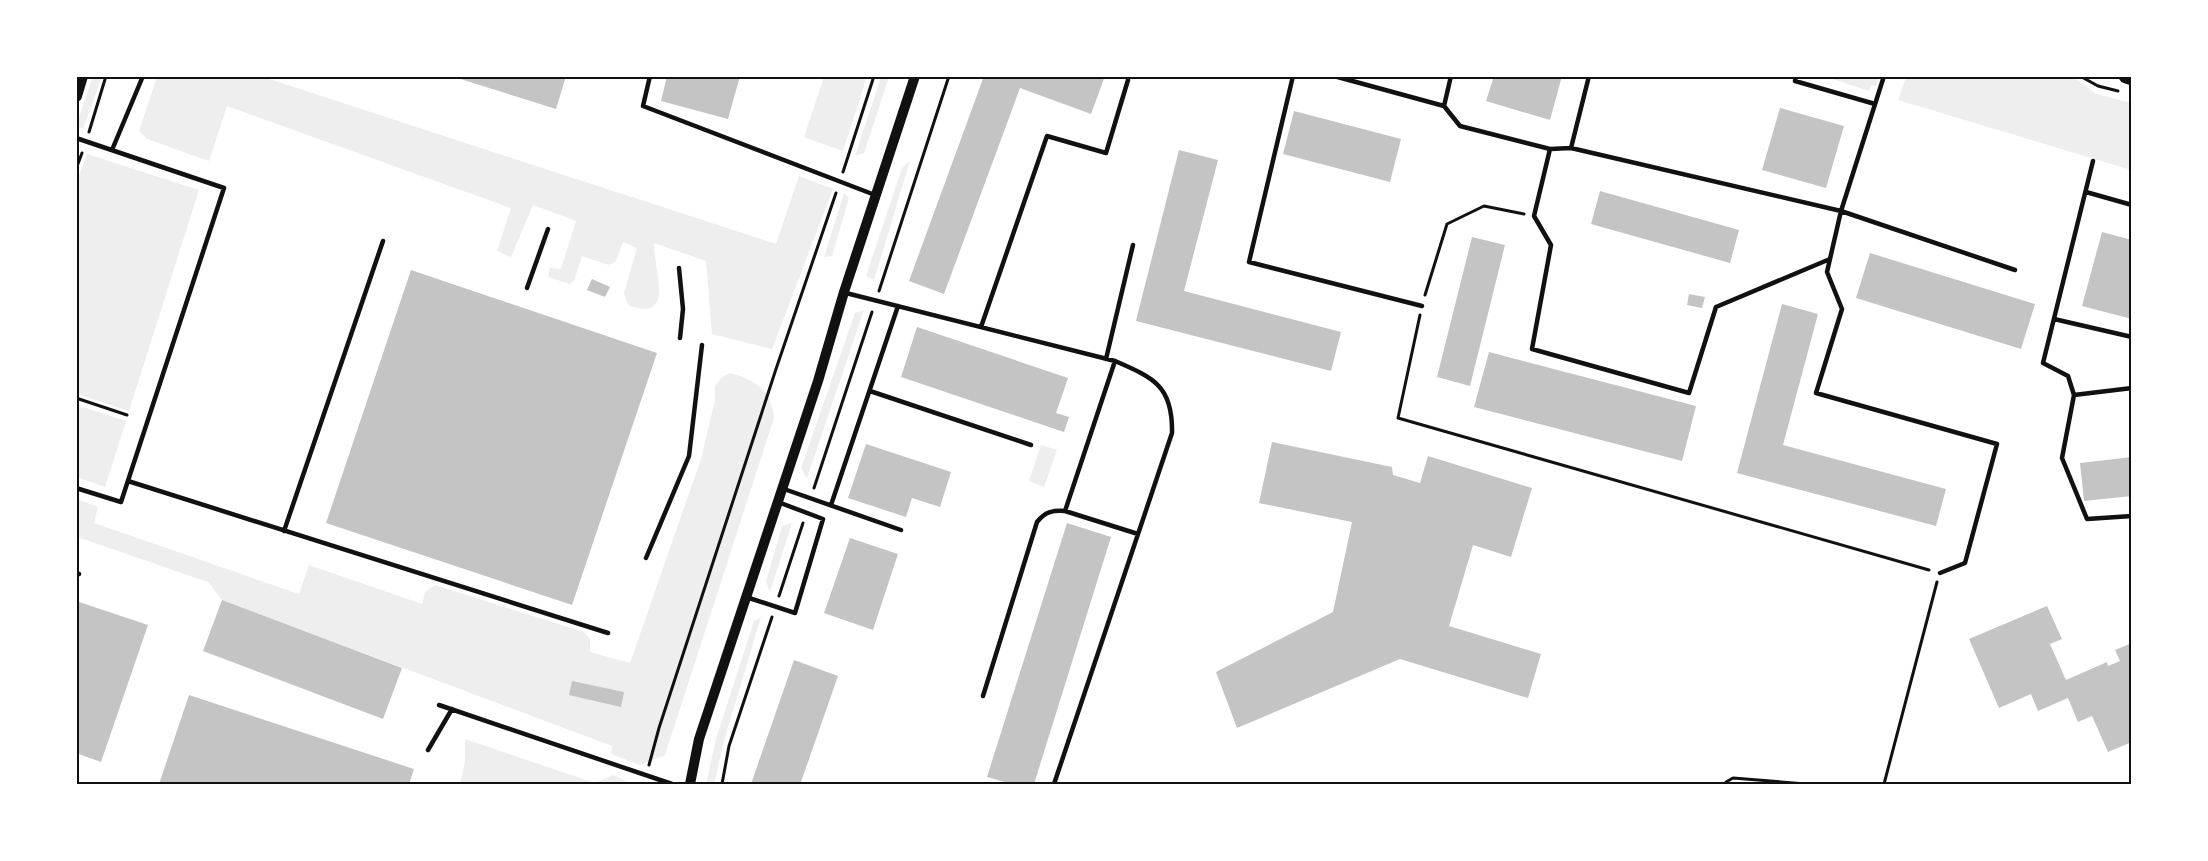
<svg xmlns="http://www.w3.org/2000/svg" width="2208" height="861" font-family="'Alegreya Sans',sans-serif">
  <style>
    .green { fill: #eee }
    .building { fill: #c4c4c4 }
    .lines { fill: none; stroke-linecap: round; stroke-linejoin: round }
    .path { stroke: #111; stroke-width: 3 }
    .service { stroke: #111; stroke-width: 4.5 }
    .tertiary { stroke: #111; stroke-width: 10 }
    .secondary { stroke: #111; stroke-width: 12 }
    .primary { stroke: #111; stroke-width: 15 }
    .neatline { fill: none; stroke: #111; stroke-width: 2 }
  </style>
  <rect width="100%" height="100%" fill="#fff"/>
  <path class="green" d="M93,76L101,79L83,129L77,126V123Z
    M2064,76L2078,80L2096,94L2131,103V170L1898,100L1906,77Z
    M157,77H263L776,244L799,176L833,189L772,349L712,334L706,261L654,243C653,268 677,324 628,305L624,293L637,248L623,242L616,261L609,265L582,256L574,281L570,284L548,277L550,268L561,269L576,221L533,205L511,257L497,251L511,208L227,106L209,161L147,139L139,131Z
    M824,77H867L843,151L804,137Z
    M881,77H889L864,153L855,156Z
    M1827,77H1880L1876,86L1871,85L1869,91Z
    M87,154L199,190L129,411L77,394L76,184Z
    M910,161L874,280L866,276L902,168Z
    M844,193L849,198L832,256L824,257Z
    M864,310L807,478L801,468L855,313Z
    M730,373C755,380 772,390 774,418L665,755L640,765L611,754L612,746L222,600L208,582L77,537V499L98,507L94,523L299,594L309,565L422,604L425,592L435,585L584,632L590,639V652L630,663L701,459L715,400V386L721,378Z
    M77,405L126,421L105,487L77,477Z
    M1041,445L1057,450L1044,487L1029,481Z
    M792,523L770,592L766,582L782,526Z
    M761,617L724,741L714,784H706L716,739L754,621Z
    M465,739L595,783L613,775L633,784H460L465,762Z"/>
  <path class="building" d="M451,76H566L556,109Z
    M667,76H740L728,119L661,101Z
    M984,76H1105L1091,114L1020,88L944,294L909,281Z
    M1494,76H1562L1550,120L1486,101Z
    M1780,108L1844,126L1826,188L1762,170Z
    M1294,111L1401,139L1390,182L1283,154Z
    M1179,150L1218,160L1184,291L1341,332L1331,371L1136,321Z
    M1600,191L1739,230L1730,263L1591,224Z
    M2102,232L2132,240V319L2082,306Z
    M1472,237L1505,245L1470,386L1437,377Z
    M1870,253L2035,304L2021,349L1856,298Z
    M411,270L657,353L572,605L326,523Z
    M592,279L610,287L605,297L587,290Z
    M1689,294L1705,297L1702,308L1687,305Z
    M1782,304L1818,314L1783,445L1946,489L1936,526L1737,473Z
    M917,327L1068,378L1056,413L1069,417L1064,432L901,377Z
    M1489,352L1696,406L1682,461L1474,407Z
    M1272,442L1392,467L1393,475L1420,483L1428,456L1532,488L1511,557L1473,545L1449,626L1541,654L1528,698L1400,659L1237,728L1216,672L1333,612L1352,522L1259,503Z
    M866,444L951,472L940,507L912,498L906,517L848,498Z
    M2132,457V496L2084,501L2080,463Z
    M1067,523L1111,537L1034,784H1012L987,777Z
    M850,538L898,554L873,630L824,613Z
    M222,600L402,668L383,719L203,651Z
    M76,601L148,625L101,762L76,753Z
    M2047,606L2062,639L2050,644L2066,680L2107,662L2108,666L2120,661L2115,650L2132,643V742L2108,752L2092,716L2078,722L2068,698L2038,711L2031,694L1999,708L1969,639Z
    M794,660L838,676L801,782L807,784H751Z
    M572,681L624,692L621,707L569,695Z
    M189,695L414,769L409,784H159Z"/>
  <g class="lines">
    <path class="path" d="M2080,76L2098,86L2118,91
      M89,132L106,76
      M76,169L82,153
      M843,172L874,76
      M879,291L949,76
      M1425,295L1447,224L1484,206L1524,214
      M1420,315L1398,418L1929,570
      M76,398L127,415
      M814,488L872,312
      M779,596L803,523
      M649,765L659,728L776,369L836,193
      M722,784L729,746L772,617
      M1725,784L1726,782L1733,778L1806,784
      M1884,784L1937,582"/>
    <path class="service" d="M650,76L643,106L875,195
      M1293,76L1249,262L1422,306
      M1334,76L1444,106L1451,76
      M1796,76L1795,81L1875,104
      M1444,106L1460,126L1550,149
      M76,138L224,188L121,502L76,488
      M1571,148L1589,76
      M112,150L143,76
      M2093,161L2043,363L2068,376L2074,395L2062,458L2087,519L2132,516
      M2086,192L2132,205
      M1830,259L1716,307L1689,393L1532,349L1551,245L1534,216L1550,149L1571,148L1841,211L1884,76
      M679,268L683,309L680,338
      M527,288L548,229
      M846,293L1115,361C1154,378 1173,386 1172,433L1054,784
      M2054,319L2132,337
      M981,327L1047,136L1106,153L1128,80
      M1106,359L1133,245
      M870,391L1031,445
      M2074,395L2132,388
      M128,481L608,633
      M784,489L901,530
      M831,505L898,306
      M1065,511L1115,361
      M284,531L383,241
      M646,558L689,456L702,345
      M76,573L79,574
      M1940,573L1965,563L1997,444L1816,393L1842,309L1827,272L1841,211L2015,270
      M746,597L795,613L823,519L778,502
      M983,696L1037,522C1045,512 1052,510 1065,511L1138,534
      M439,705L672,784
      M428,750L452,709"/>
    <path class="tertiary" d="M690,784L699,739L818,381L844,292L915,76"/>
    <path class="secondary" d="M76,96L82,76"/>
    <path class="primary" d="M2126,76L2132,78"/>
  </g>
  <rect width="2208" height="861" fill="none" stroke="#ffffff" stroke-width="156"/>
  <rect x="78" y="78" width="2052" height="705" class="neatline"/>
</svg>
